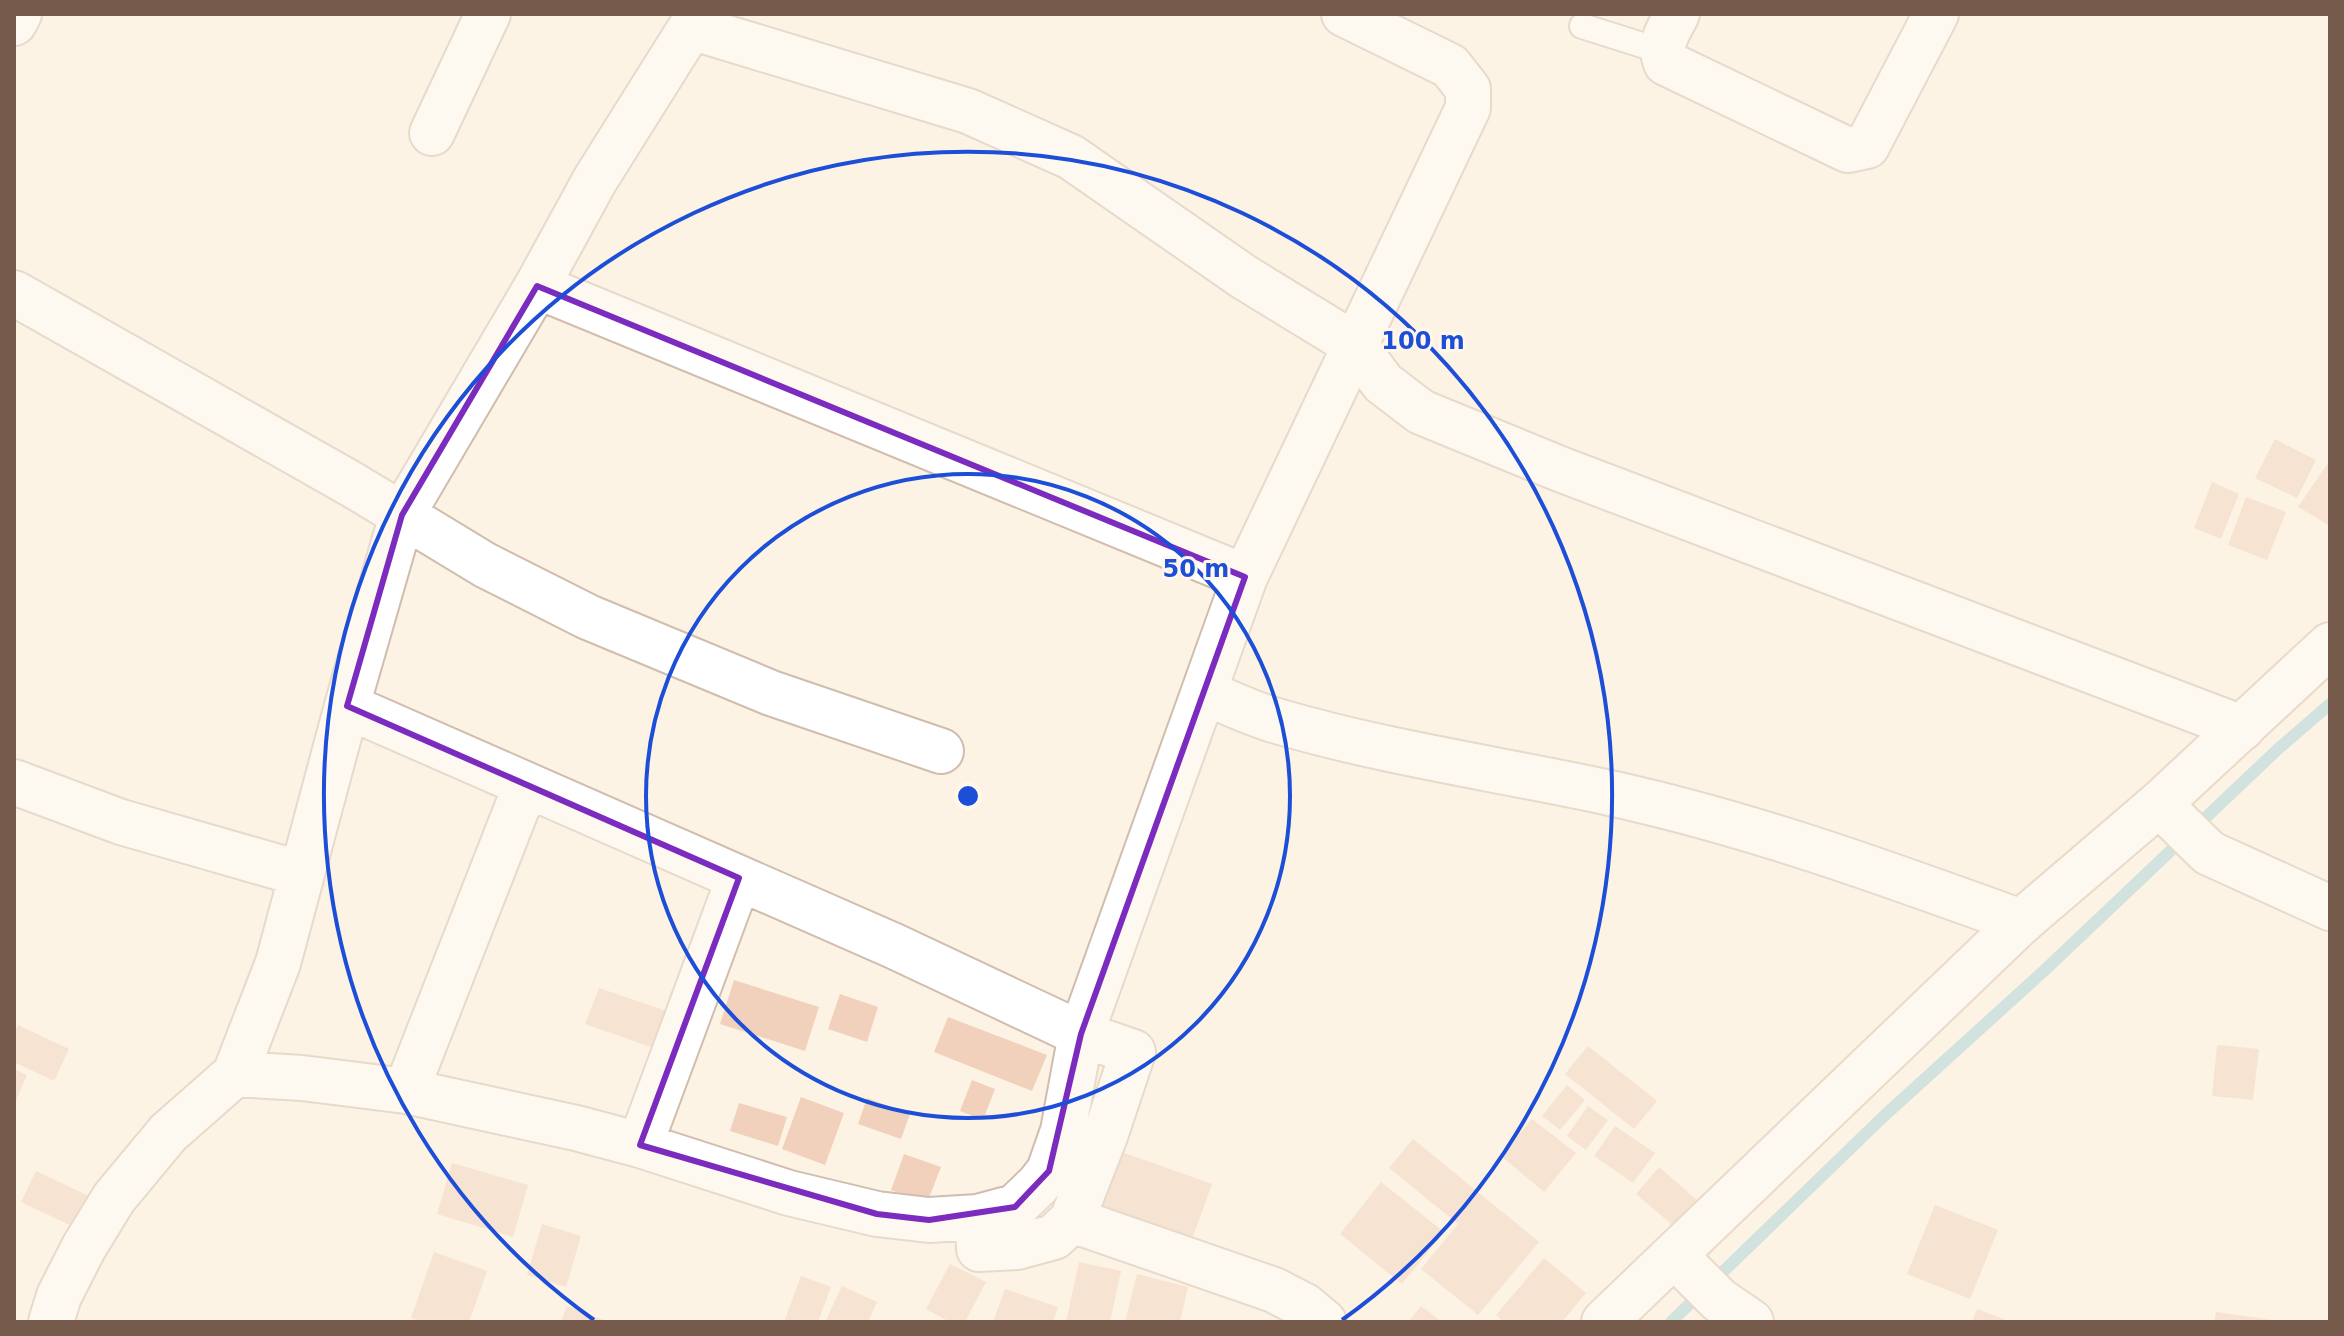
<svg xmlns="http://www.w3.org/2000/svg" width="2344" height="1336" font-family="'DejaVu Sans',sans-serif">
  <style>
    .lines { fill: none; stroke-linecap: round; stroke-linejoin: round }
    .stream { stroke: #9fcfd8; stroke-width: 12 }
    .building { fill: #f2d1bc }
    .lane-casing { stroke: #d0bdae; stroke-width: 28 }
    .street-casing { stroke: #d0bdae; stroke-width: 48 }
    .secondary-casing { stroke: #d3bcab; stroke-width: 48 }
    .lane { stroke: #fff; stroke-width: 24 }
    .street { stroke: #fff; stroke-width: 44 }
    .secondary { stroke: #fff; stroke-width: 44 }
    .marked { fill: none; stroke: #7b2cbf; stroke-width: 6; stroke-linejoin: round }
    .ring { fill: none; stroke: #1d4ed8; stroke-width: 4 }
    .centre { fill: #1d4ed8; stroke: #fff7ea; stroke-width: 4 }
    .ring-label { font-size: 24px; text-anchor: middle; font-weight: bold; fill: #1d4ed8; stroke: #fff7ea; stroke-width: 6; stroke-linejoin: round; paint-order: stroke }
  </style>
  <rect width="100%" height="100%" fill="#fcf3e4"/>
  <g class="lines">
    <path class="stream" d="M1671,1322L1884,1116L2047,968L2278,749L2330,704"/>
  </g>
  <path class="building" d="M2275,439L2316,460L2297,498L2255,478Z
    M2330,460V526L2298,507Z
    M2212,482L2239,494L2221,539L2194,528Z
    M2246,497L2286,512L2267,560L2228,545Z
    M734,980L819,1007L805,1051L720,1024Z
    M599,988L678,1015L665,1052L585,1024Z
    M840,994L878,1007L867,1042L828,1029Z
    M948,1017L1047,1055L1032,1091L934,1052Z
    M18,1025L69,1049L54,1081L14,1062V1033Z
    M2217,1045L2259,1049L2253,1100L2212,1096Z
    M1588,1046L1657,1101L1634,1129L1565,1074Z
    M14,1069L27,1075L14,1105Z
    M972,1080L995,1089L983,1120L960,1111Z
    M1567,1085L1585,1100L1560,1130L1542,1116Z
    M801,1097L844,1113L825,1165L782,1149Z
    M867,1098L910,1114L901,1139L858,1124Z
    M739,1103L787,1117L778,1146L730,1131Z
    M1588,1106L1608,1120L1586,1150L1567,1136Z
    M1532,1119L1576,1153L1544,1192L1501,1156Z
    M1615,1126L1655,1153L1633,1183L1594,1156Z
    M1413,1139L1539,1242L1478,1315L1421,1269L1458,1224L1389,1168Z
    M1105,1146L1212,1184L1186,1256L1079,1218Z
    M904,1154L941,1167L927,1203L891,1190Z
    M452,1163L528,1185L513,1237L437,1214Z
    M1659,1167L1698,1201L1675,1227L1636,1194Z
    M36,1171L91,1197L76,1228L21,1202Z
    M1381,1182L1444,1232L1402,1284L1340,1234Z
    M1935,1205L1998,1230L1970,1299L1907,1274Z
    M542,1224L581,1236L566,1287L527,1275Z
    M434,1252L487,1271L469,1322H422L411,1318Z
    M1544,1258L1586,1293L1562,1322H1504L1496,1315Z
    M1079,1262L1121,1271L1110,1322H1066Z
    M950,1264L986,1282L965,1322H950L926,1309Z
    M1137,1274L1188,1287L1180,1322H1125Z
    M801,1276L831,1287L818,1322H784Z
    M842,1286L877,1302L868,1322H825Z
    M1005,1289L1058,1307L1053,1322H993Z
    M567,1306L609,1322H561Z
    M1421,1306L1442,1322H1408Z
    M1977,1309L2011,1322H1972Z
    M2216,1312L2273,1320V1322H2214Z"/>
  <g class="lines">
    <g class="lane-casing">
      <path id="lane" d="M1582,26L1661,51"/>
    </g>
    <g class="street-casing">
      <path id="street" d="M1677,14C1668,31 1658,44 1666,63L1848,150L1867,146L1936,14
        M14,23L19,14
        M691,27L968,111L1071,157L1244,277L1355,345L1383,383L1421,412L1560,469L2242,728
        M432,133L488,14
        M537,286L1245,577
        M14,293L353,485L485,565L588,617L771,693L941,751
        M1204,692C1228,702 1252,714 1277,721C1386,753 1499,769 1610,793C1751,824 1886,873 2021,922
        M347,706L894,946L1081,1034L1133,1052L1105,1136L1072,1220L1054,1237L1017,1247L979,1249L978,1217
        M14,782L121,822L302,874
        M2159,804L2209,853L2330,908
        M235,1074L302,1078L406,1091L576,1128L640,1145L789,1193L877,1214L929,1220L978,1217L1015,1207L1038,1185L1049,1171L1063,1131L1081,1034L1245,577L1468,108V89L1450,66L1344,14
        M406,1091L526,785
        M640,1145L739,878
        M1072,1220L1274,1290L1305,1306L1324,1322
        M1675,1256L1719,1300L1751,1322
        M51,1322L59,1296L84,1247L114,1198L168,1133L235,1074L278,963L347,706L402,515L537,286L595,180L691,27L696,14"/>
    </g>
    <g class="secondary-casing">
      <path id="secondary" d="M1604,1322L2021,922L2159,804L2330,645"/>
    </g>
    <use href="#lane" class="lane"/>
    <use href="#street" class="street"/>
    <use href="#secondary" class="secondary"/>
  </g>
  <path d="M0 0H2344V1336H0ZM537,286L1245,577L1081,1034L1049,1171L1015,1207L929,1220L877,1214L640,1145L739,878L347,706L402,515Z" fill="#fcf3e4" fill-opacity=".55" fill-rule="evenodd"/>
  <path class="marked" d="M537,286L1245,577L1081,1034L1049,1171L1015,1207L929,1220L877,1214L640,1145L739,878L347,706L402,515Z"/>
  <g class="ring">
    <circle cx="968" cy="796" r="322"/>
    <path d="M594 1320A644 644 0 1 1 1342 1320"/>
  </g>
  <circle cx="968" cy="796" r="12" class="centre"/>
  <g class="ring-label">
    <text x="1423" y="349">100 m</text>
    <text x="1196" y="577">50 m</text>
  </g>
  <rect width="2344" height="1336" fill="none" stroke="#75594a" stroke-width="32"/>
</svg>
